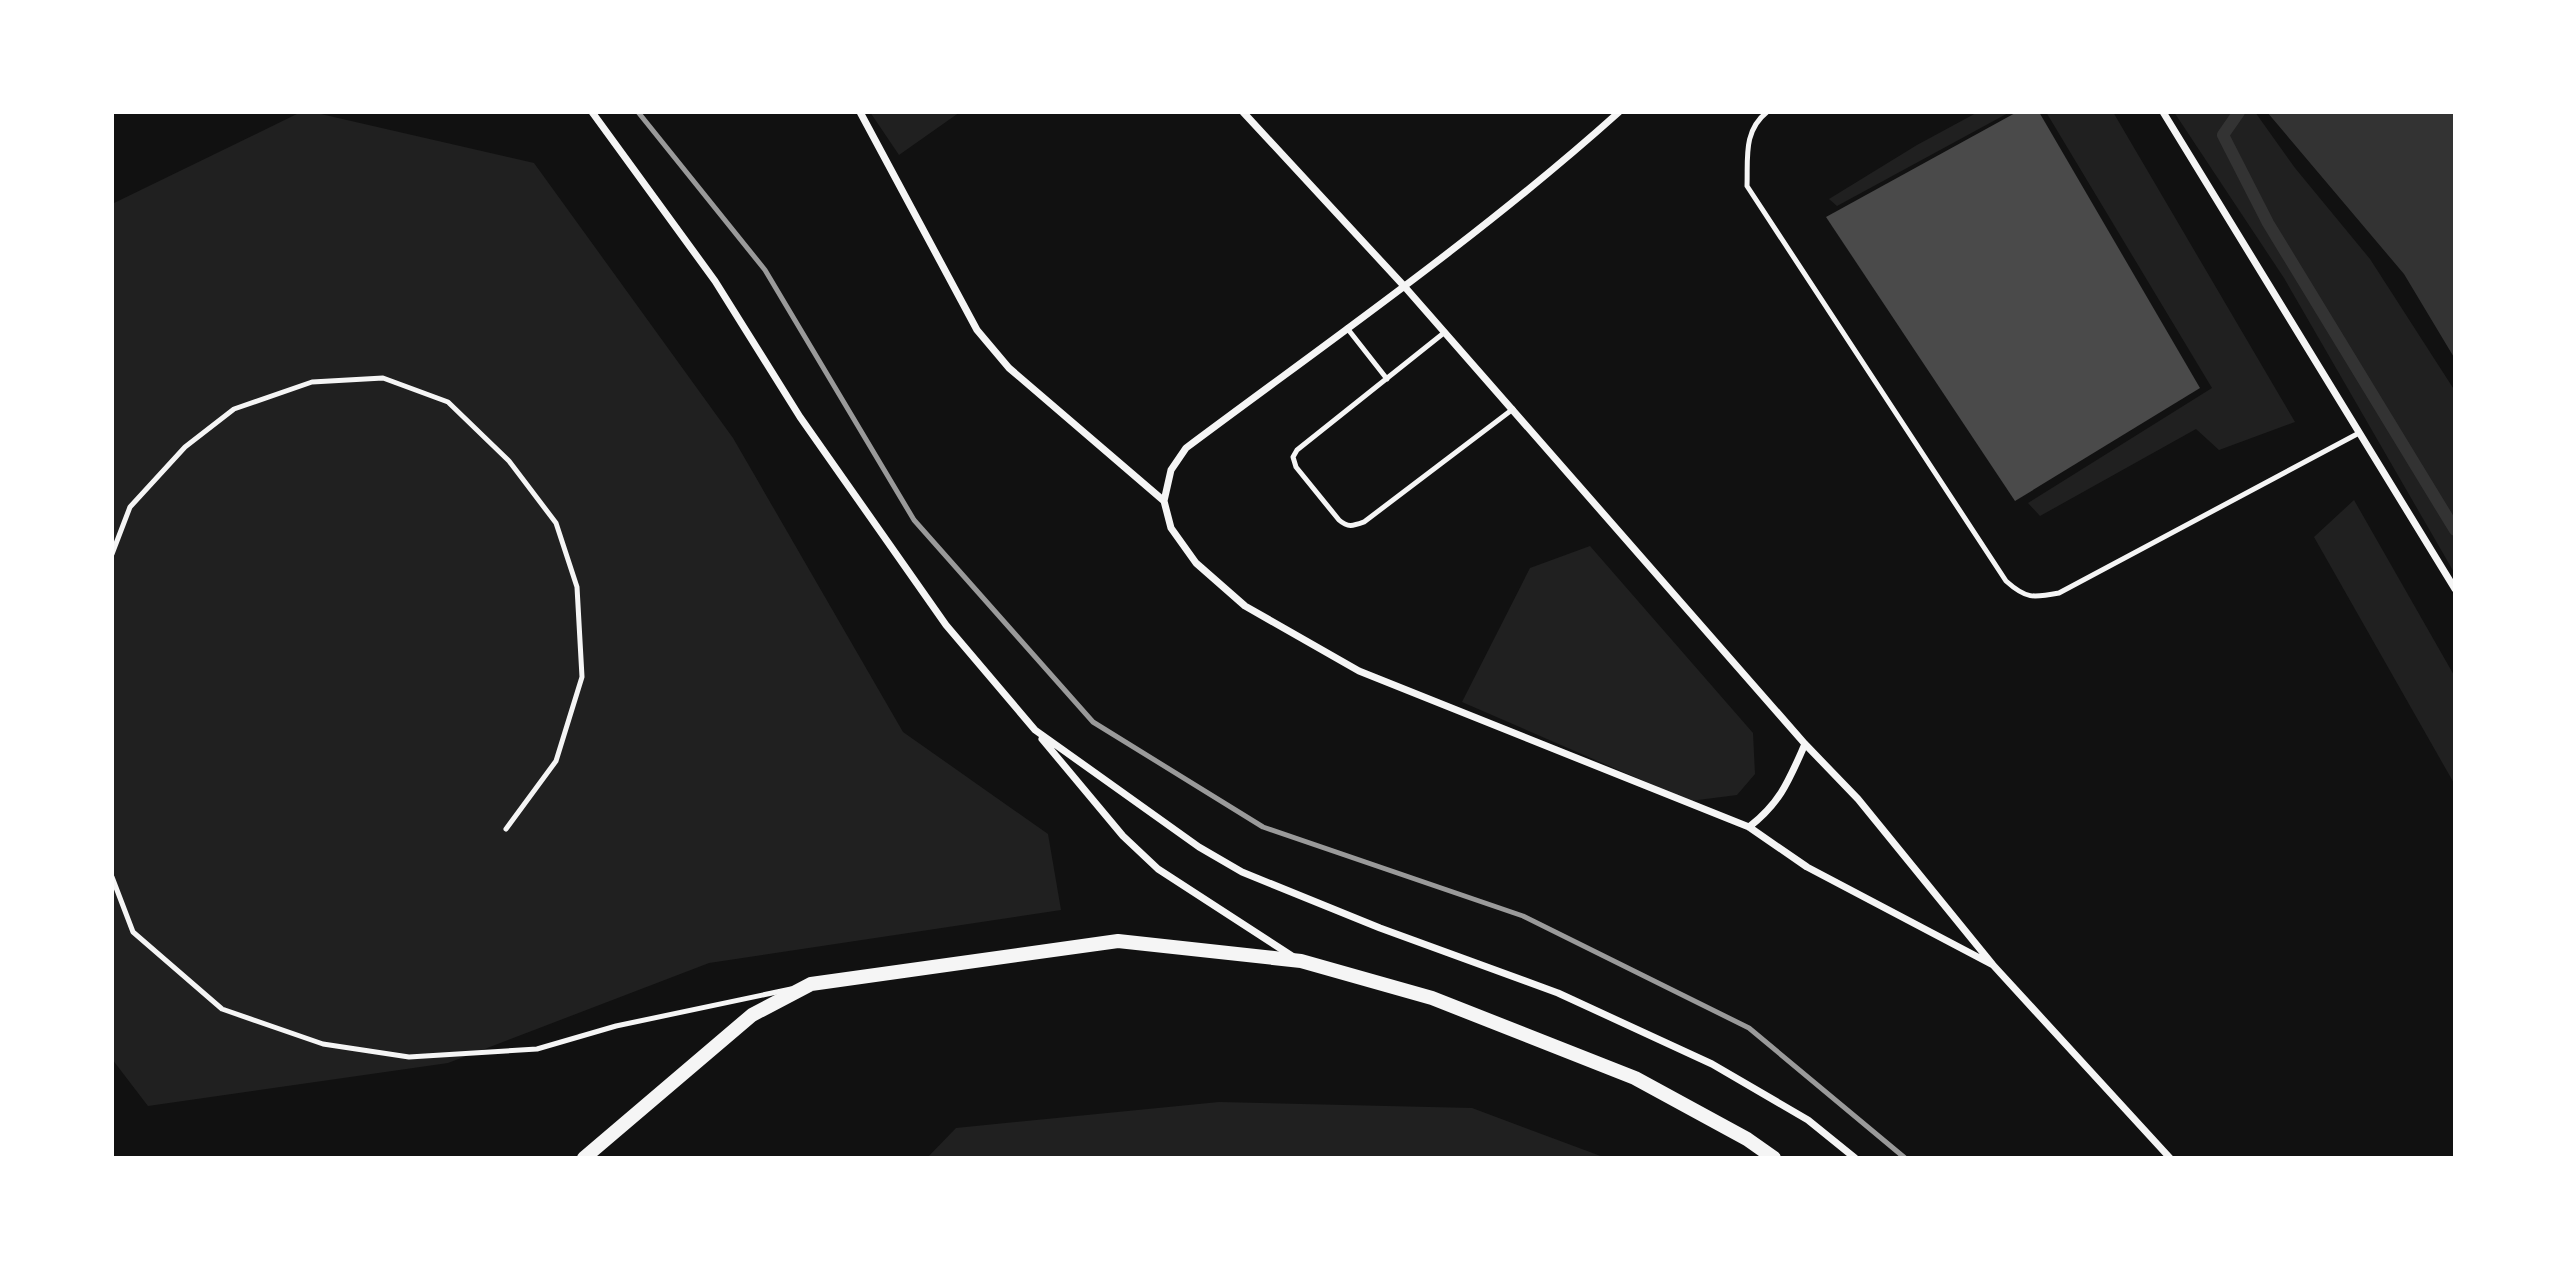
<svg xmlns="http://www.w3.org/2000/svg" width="2567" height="1270" font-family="'Times New Roman',serif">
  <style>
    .green { fill: #202020 }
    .water { fill: #333 }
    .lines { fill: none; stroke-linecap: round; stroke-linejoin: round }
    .stream { stroke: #333; stroke-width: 12 }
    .building { fill: #4a4a4a }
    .service { stroke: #f5f5f5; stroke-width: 5 }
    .minor { stroke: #f5f5f5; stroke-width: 7 }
    .secondary { stroke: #f5f5f5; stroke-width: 14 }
    .rail { stroke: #9a9a9a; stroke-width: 5 }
  </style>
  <rect width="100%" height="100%" fill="#111"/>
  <path class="green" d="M301,112H312L534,163L733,438L903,732L1048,834L1061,910L709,963L448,1063L148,1106L112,1059V204Z
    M870,112H960L899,155Z
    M1978,112H2010L1837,206L1829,199L1917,145Z
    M2046,112H2113L2295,422L2219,450L2196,429L2040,516L2028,503L2212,388Z
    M2174,112H2255L2295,168L2370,259L2455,391V574L2284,278Z
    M2354,500L2455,677V785L2314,537Z
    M1590,546L1753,733L1755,774L1737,795L1690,801L1462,702L1530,568Z
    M1219,1102L1472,1108L1606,1158H927L956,1128Z"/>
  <path class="water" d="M2267,112H2455V359L2404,274Z"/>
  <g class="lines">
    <path class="stream" d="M2239,112L2223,135L2268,223L2455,530"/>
  </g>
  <path class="building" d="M2017,112H2039L2200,388L2015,501L1826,217Z"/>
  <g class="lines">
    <path class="service" d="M1767,112C1743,131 1748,158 1747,186L2006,581C2026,599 2033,598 2059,593L2359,433
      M1347,328L1387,379
      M1445,332L1297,450L1293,457L1296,467L1339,520C1348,528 1353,526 1364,522L1513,409
      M112,554L130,507L185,447L234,409L312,382L383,378L448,402L509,461L556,523L577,587L582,677L556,761L506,829
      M112,877L133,932L222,1009L323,1044L409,1057L537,1049L616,1026L791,989"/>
    <path class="minor" d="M592,112L715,281L800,417L946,625L1035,730L1199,847L1242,872L1380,928L1558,993L1712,1064L1808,1120L1855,1158
      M860,112L977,330L1009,368L1164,501
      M1243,112L1404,286L1805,744L1858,799L1993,965L2170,1158
      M1619,112C1483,234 1332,339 1186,448L1171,470L1164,501L1171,528L1196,563L1245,606L1359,671L1749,827L1807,867L1993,965
      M2163,112L2455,589
      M1042,739L1123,836L1158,869L1292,956
      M1749,827C1781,802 1789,780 1805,744"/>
    <path class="secondary" d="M584,1158L752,1015L811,984L1118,941L1301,961L1432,998L1635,1078L1747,1139L1774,1158"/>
    <path class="rail" d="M638,112L765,270L914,520L1093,722L1263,827L1523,916L1749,1028L1905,1158"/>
  </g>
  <rect width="2567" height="1270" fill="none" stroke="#ffffff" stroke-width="228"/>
</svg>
